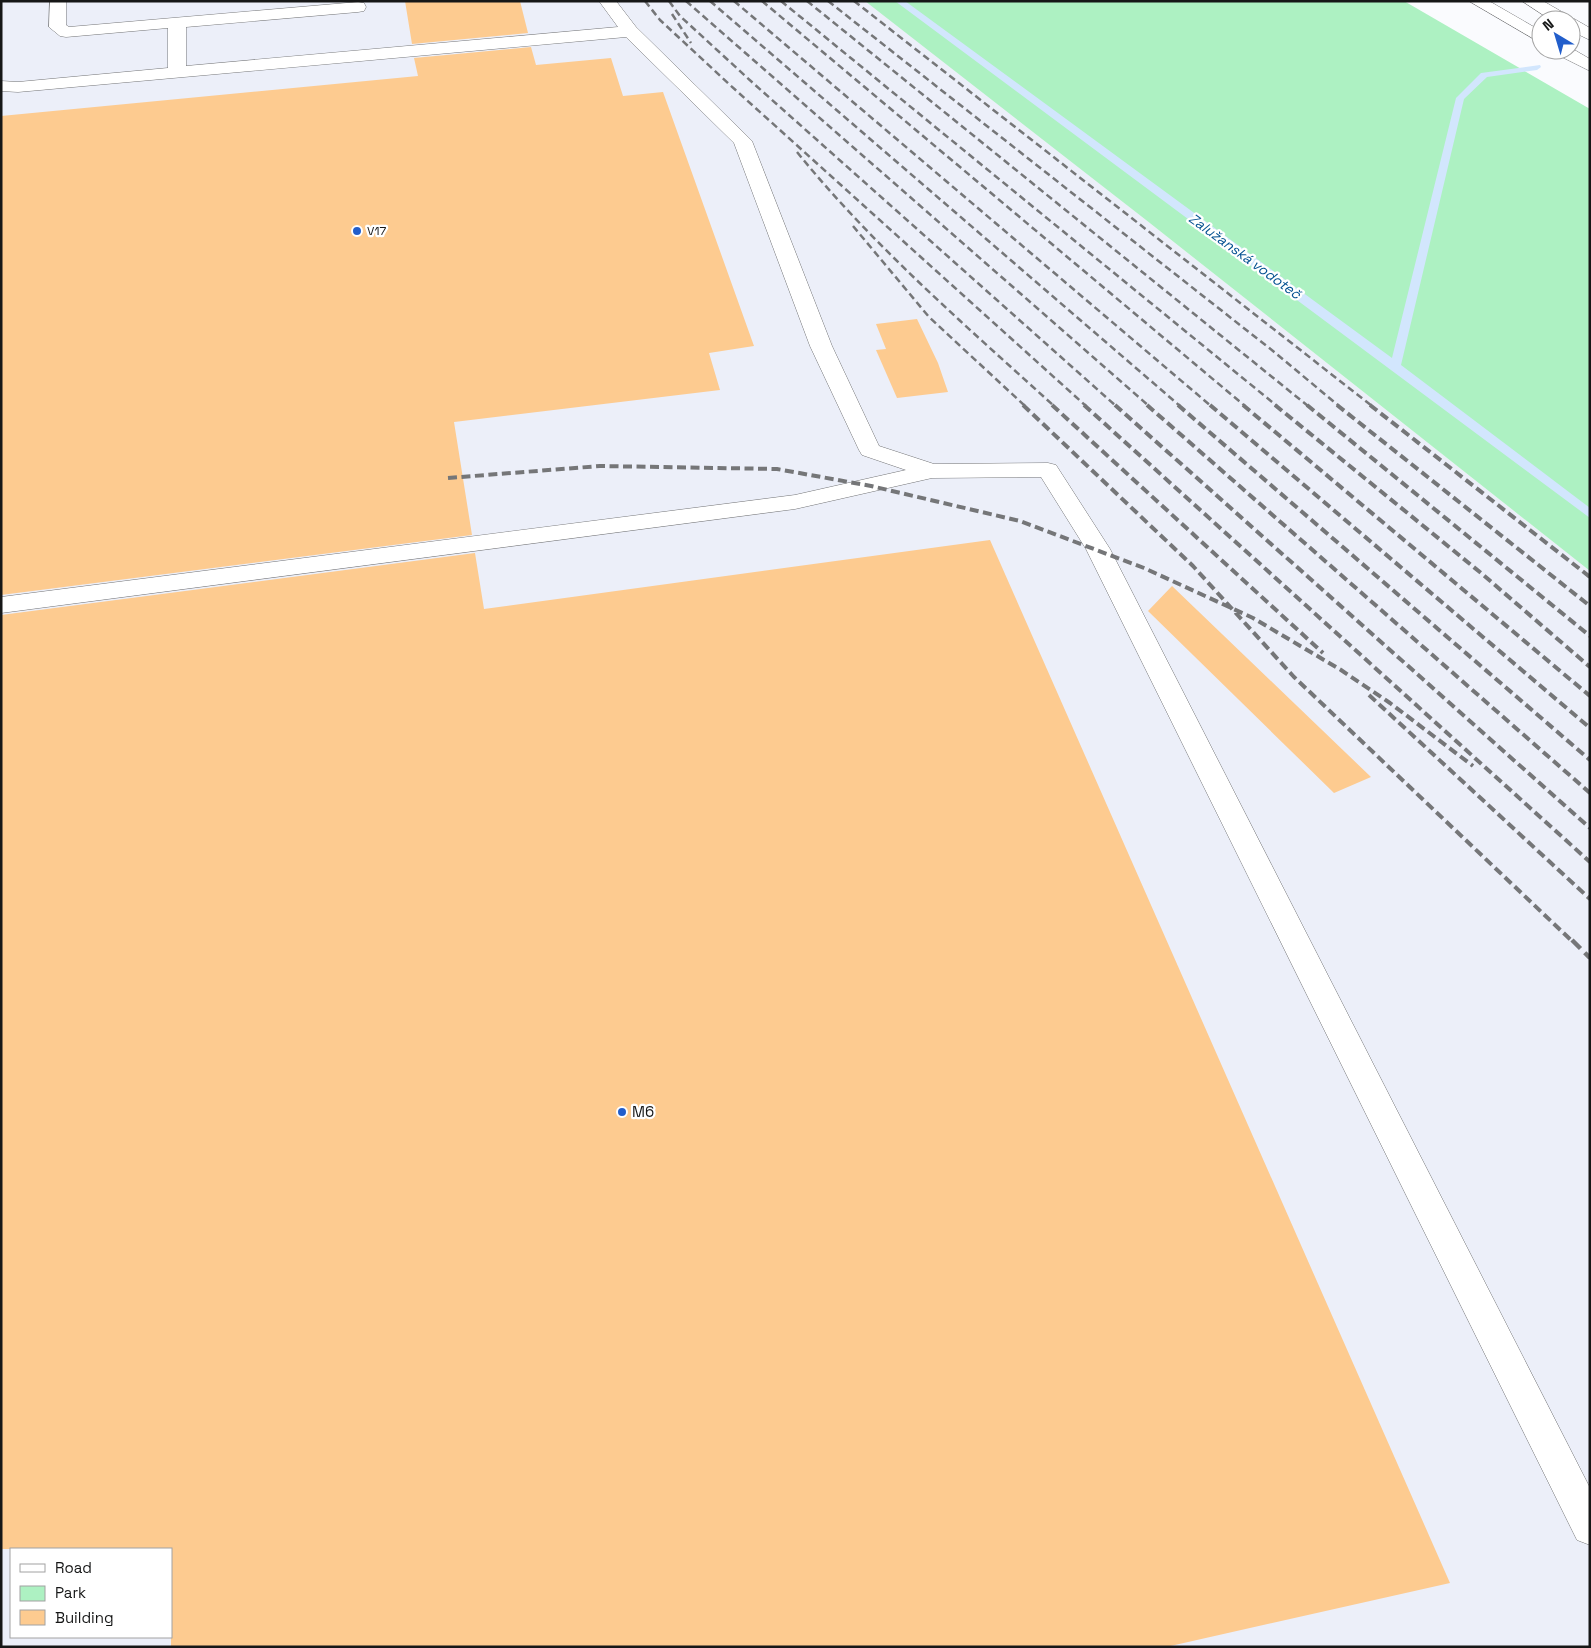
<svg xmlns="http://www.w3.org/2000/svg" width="1591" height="1648" font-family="'Space Grotesk',sans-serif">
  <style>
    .built { fill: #eceff9; fill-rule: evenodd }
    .green { fill: #adf1c2 }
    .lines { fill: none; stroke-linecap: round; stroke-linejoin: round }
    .stream { fill: #d2e6fd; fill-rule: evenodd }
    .building { fill: #fdcb90 }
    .minor-casing { stroke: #737476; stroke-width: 1 }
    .highway-casing { stroke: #737476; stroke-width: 1 }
    .minor { fill: #fff; fill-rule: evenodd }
    .highway { fill: #fff; fill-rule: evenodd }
    .rail-far2 { stroke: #757678; stroke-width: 2.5; stroke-dasharray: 7 4; stroke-linecap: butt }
    .rail-far1 { stroke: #757678; stroke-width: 4; stroke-dasharray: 9 4.5; stroke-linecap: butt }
    .rail { stroke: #757678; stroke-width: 4.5; stroke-dasharray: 12 6; stroke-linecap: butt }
    .poi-dot { fill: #225ecb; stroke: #fff; stroke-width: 2 }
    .labels { text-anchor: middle; stroke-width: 4.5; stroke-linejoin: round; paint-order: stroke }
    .far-poi-label { font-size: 12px; fill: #161717; stroke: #fff; text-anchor: start }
    .far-water-label { font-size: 14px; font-style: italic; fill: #045191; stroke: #fff }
    .poi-label { font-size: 15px; fill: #161717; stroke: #fff; text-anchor: start }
  </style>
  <rect width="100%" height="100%" fill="#fafbfe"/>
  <path class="built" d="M1,1H869L1590,571V1647H1ZM11,1549H171V1637H11Z"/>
  <path class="green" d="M865,1H1404L1590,109V571L1146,220Z"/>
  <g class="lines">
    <path class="stream" d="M895,1H905L1392,358L1456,98L1481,73L1540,65L1541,67L1537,70L1487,77L1464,99L1401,365L1590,508V518Z"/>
  </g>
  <path class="building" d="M405,1H520L528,33L412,44Z
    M531,47L536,65L611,58L623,96L663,92L754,346L709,353L720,390L454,422L472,535L1,595V116L418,76L414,58Z
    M917,319L938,363L948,392L897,398L876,350L886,349L876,324Z
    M990,540L1450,1583L1166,1647H171V1549H1V615L475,553L484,609Z
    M1172,586L1371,777L1334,793L1148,611Z"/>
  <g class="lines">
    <g class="minor-casing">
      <path id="minor" d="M50,1H66V25L69,27L358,2L364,3L366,7L364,11L358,12L186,27V66L618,27L599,1H616L636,27L752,141L832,346L879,446L934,464L1048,463L1056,465L1110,549L1590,1488V1545L1577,1540L1086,549L1041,477L932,478L795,509L1,613V597L795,495L906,470L862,455L859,450L810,346L734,143L626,37L18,92L1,91V81L18,82L168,68V28L66,37L60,36L49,27Z"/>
    </g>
    <g class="highway-casing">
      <path id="highway" d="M1469,1H1489L1541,31V43Z
        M1522,1H1543L1590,28V40L1571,31V20H1551Z
        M1571,48L1590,59V71L1556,54L1553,50H1571Z"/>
    </g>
    <use href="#minor" class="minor"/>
    <use href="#highway" class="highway"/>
    <path class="rail-far2" d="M645,1L660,20L730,85L1086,406
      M669,1L680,16L753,83L1116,406
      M686,1L1149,406
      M710,1L1180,406
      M734,1L1211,406
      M762,1L1245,406
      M781,1L1277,406
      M807,1L1308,406
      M828,1L1273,351L1339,406
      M854,1L1372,406
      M672,14L691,43
      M797,152C873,246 965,325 1054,406
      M853,226L929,317L1025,406"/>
    <path class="rail-far1" d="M1023,405L1193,566L1294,677L1573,942
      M1052,405L1323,653
      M1084,405L1590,862
      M1115,405L1590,828
      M1147,405L1590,793
      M1178,405L1590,760
      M1210,405L1590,728
      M1243,405L1590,696
      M1275,405L1481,573L1590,667
      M1307,405L1590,636
      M1337,405L1590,606
      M1370,405L1590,577
      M448,478L600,466L777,469L871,486L1020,521L1144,568L1253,618L1341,670L1390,703L1473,766
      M1369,695L1590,899"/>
    <path class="rail" d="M1572,940L1590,958"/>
  </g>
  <g class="poi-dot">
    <circle cx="357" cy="231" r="5"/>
    <circle cx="622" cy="1112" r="5"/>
  </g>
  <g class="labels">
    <g class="far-poi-label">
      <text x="367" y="235">V17</text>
    </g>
    <g class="far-water-label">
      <text transform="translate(1245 256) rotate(36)" y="5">Zalužanská vodoteč</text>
    </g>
    <g class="poi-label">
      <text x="632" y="1117">M6</text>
    </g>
  </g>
  <rect width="1591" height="1648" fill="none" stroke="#161717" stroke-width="5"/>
  <rect x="10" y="1548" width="162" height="90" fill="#ffffff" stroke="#a2a2a2"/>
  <rect x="20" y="1564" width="25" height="8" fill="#ffffff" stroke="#a2a2a2"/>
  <text x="55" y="1573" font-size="15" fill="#161717">Road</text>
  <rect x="20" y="1586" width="25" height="15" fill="#adf1c2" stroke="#a2a2a2"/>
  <text x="55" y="1598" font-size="15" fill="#161717">Park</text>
  <rect x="20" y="1610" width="25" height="15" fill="#fdcb90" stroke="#a2a2a2"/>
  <text x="55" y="1623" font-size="15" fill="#161717">Building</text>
  <g transform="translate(1556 35) rotate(322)"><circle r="24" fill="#ffffff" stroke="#a2a2a2"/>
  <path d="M0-4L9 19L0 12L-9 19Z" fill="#225ecb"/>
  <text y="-8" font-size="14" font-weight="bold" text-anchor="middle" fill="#161717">N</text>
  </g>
</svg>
